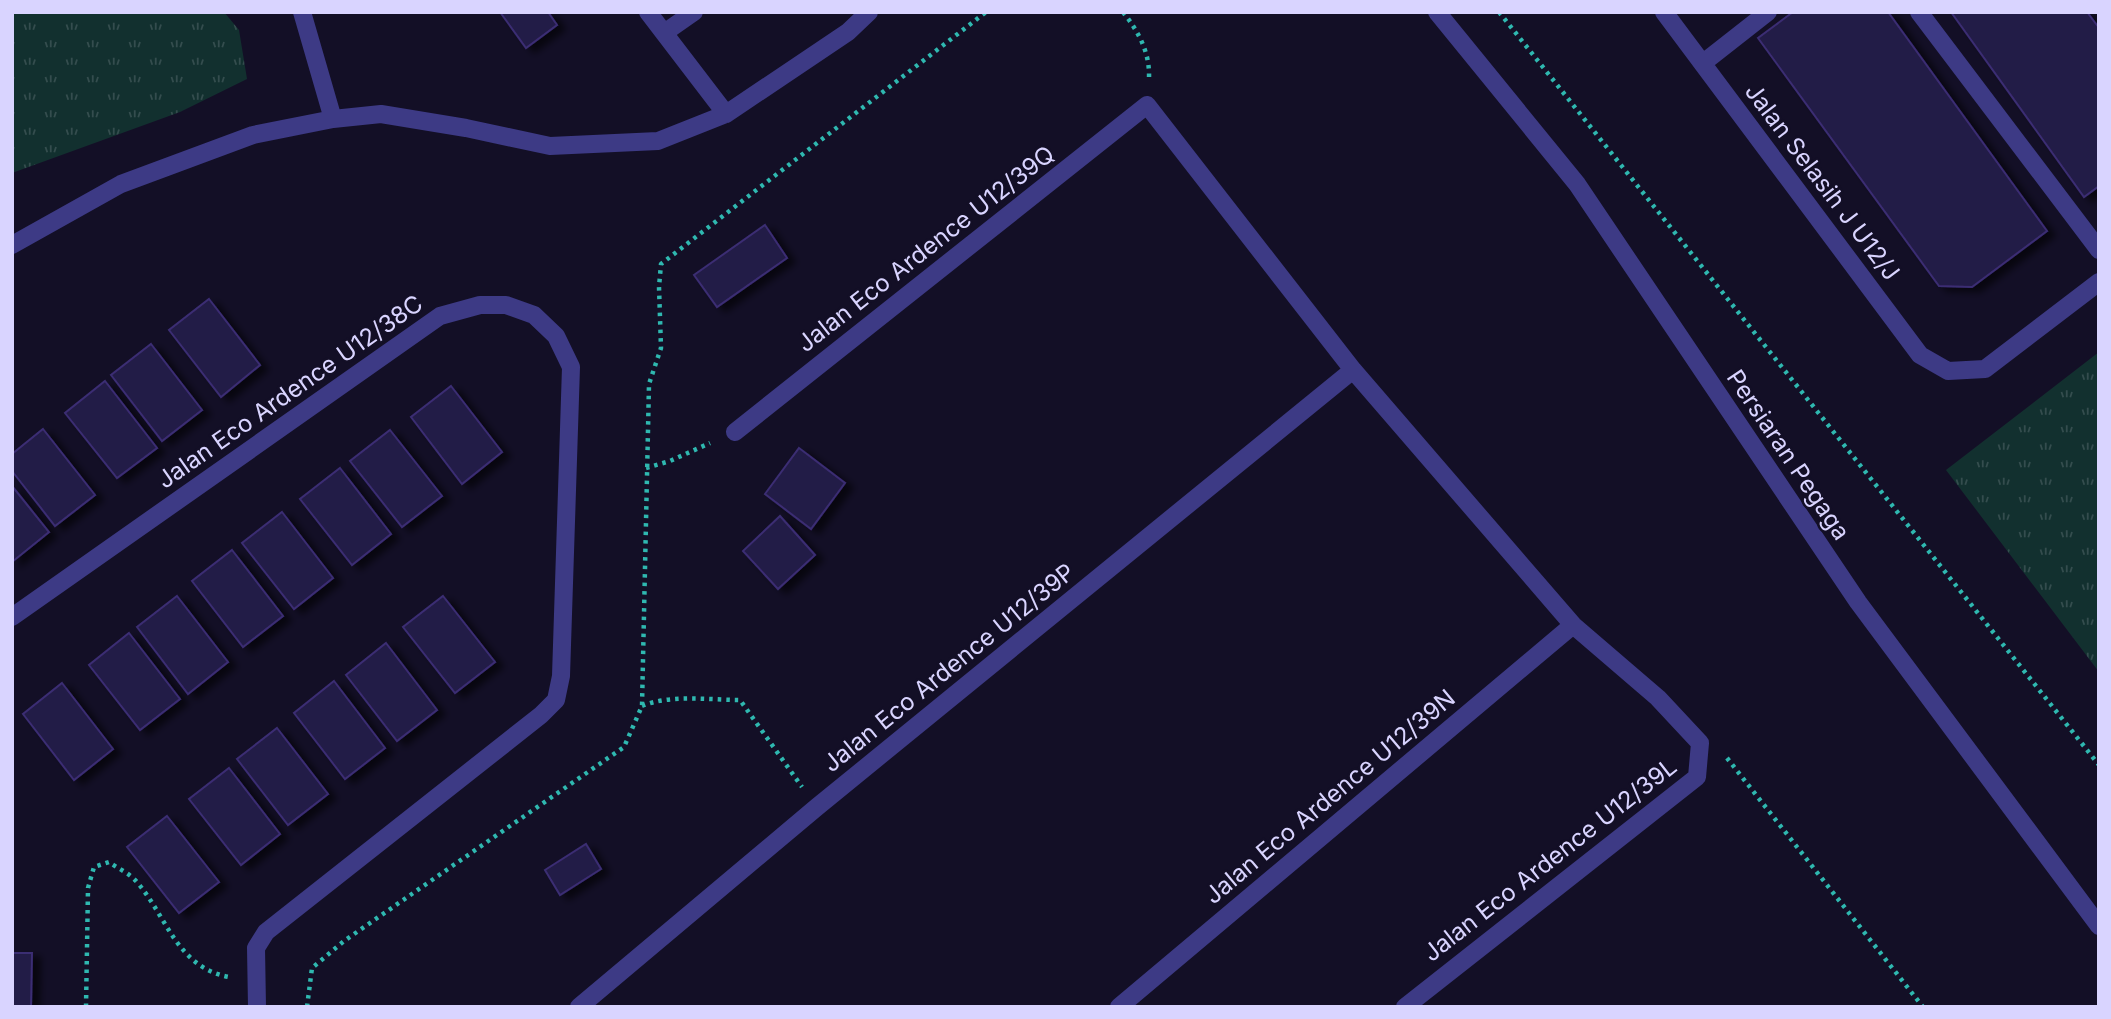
<svg xmlns="http://www.w3.org/2000/svg" width="2111" height="1019" font-family="Inter,sans-serif">
  <style>
    .grass { fill: url(#grass-tufts) }
    .building { fill: #241b47; stroke: #3b2d73; stroke-width: 2; filter: url(#shadow) }
    .lines { fill: none; stroke-linecap: round; stroke-linejoin: round }
    .path { stroke: #2fb8b0; stroke-width: 4.5; stroke-dasharray: 3.5 5; stroke-linecap: butt }
    .minor { stroke: #3d3a85; stroke-width: 18 }
    .labels { text-anchor: middle; stroke-width: 5; stroke-linejoin: round; paint-order: stroke }
    .street-label { font-size: 24px; fill: #d9d4ff; stroke: #130f26 }
  </style>
  <defs>
    <pattern id="grass-tufts" width="24" height="20" patternUnits="userSpaceOnUse" patternTransform="scale(1.75)"><rect width="24" height="20" fill="#12302f"/><path d="M3 7l-1-3M5 7V3M7 7l1-3M15 17l-1-3M17 17v-4M19 17l1-3" fill="none" stroke="#344d4e"/></pattern>
    <filter id="shadow"><feDropShadow dx="8" dy="4.5" stdDeviation="3.5" flood-color="#0009"/></filter>
  </defs>
  <rect width="100%" height="100%" fill="#130f26"/>
  <path class="grass" d="M12,12H224L239,30L247,79L180,112L12,173Z
    M2099,352V672L1946,470Z"/>
  <path class="building" d="M500,12H548L557,25L526,48Z
    M1793,12H1888L2047,231L1972,287L1939,286L1758,38Z
    M1951,12H2087L2099,28V186L2084,197Z
    M765,225L787,258L717,307L694,275Z
    M209,299L260,365L221,397L169,330Z
    M151,344L202,410L162,441L111,375Z
    M105,381L157,448L117,478L65,413Z
    M451,386L502,452L462,484L411,417Z
    M43,429L95,495L55,526L12,471V454Z
    M390,430L442,496L402,527L350,461Z
    M799,448L845,483L811,529L765,494Z
    M340,468L391,534L352,565L300,499Z
    M12,486L49,532L12,562Z
    M282,512L333,578L294,609L242,543Z
    M780,516L815,555L778,589L743,551Z
    M232,550L283,616L243,647L192,581Z
    M177,596L228,662L188,694L137,627Z
    M443,596L495,662L455,693L403,627Z
    M129,633L180,699L140,730L89,665Z
    M386,643L437,710L397,741L346,675Z
    M334,681L385,748L345,779L294,713Z
    M62,683L113,749L74,780L23,714Z
    M277,728L328,794L288,825L237,759Z
    M229,768L280,834L241,865L189,799Z
    M167,816L219,882L179,913L127,847Z
    M586,844L601,869L560,895L545,870Z
    M12,953H32L31,1007H12Z"/>
  <g class="lines">
    <path class="path" d="M1123,12C1138,31 1150,52 1149,78
      M1499,12L2099,765
      M646,468L670,461L710,443
      M642,706C671,694 709,700 740,700L802,787
      M1727,758L1923,1007
      M86,1007L88,888L94,867L109,862C117,868 129,873 136,881C167,916 176,967 229,977
      M307,1007L312,968L344,941L624,747L642,706L649,384L661,348L659,287L661,264L986,12"/>
    <path class="minor" d="M302,12L333,119
      M648,12L726,114
      M1437,12L1577,184L1858,602L2099,926
      M1664,12L1920,355L1948,371L1985,369L2099,282
      M1919,12L2099,250
      M664,33L694,12
      M1703,63L1768,12
      M12,245L121,184L253,135L333,119L381,114L466,128L550,146L658,141L726,114L848,32L869,12
      M735,432L1147,105L1353,370L1573,625L1658,698L1700,743L1697,777L1405,1007
      M12,617L440,316L480,305H506L534,315L556,336L571,367L561,676L556,700L541,715L266,932L256,948L257,1007
      M579,1007L817,807L1353,370
      M1119,1007L1573,625"/>
  </g>
  <g class="labels">
    <g class="street-label">
      <text transform="translate(1822 182) rotate(53)" y="8">Jalan Selasih J U12/J</text>
      <text transform="translate(926 249) rotate(-38)" y="8">Jalan Eco Ardence U12/39Q</text>
      <text transform="translate(290 392) rotate(-35)" y="8">Jalan Eco Ardence U12/38C</text>
      <text transform="translate(1788 455) rotate(56)" y="8">Persiaran Pegaga</text>
      <text transform="translate(949 668) rotate(-39)" y="8">Jalan Eco Ardence U12/39P</text>
      <text transform="translate(1330 797) rotate(-40)" y="8">Jalan Eco Ardence U12/39N</text>
      <text transform="translate(1550 860) rotate(-38)" y="8">Jalan Eco Ardence U12/39L</text>
    </g>
  </g>
  <rect width="2111" height="1019" fill="none" stroke="#d9d4ff" stroke-width="28"/>
</svg>
